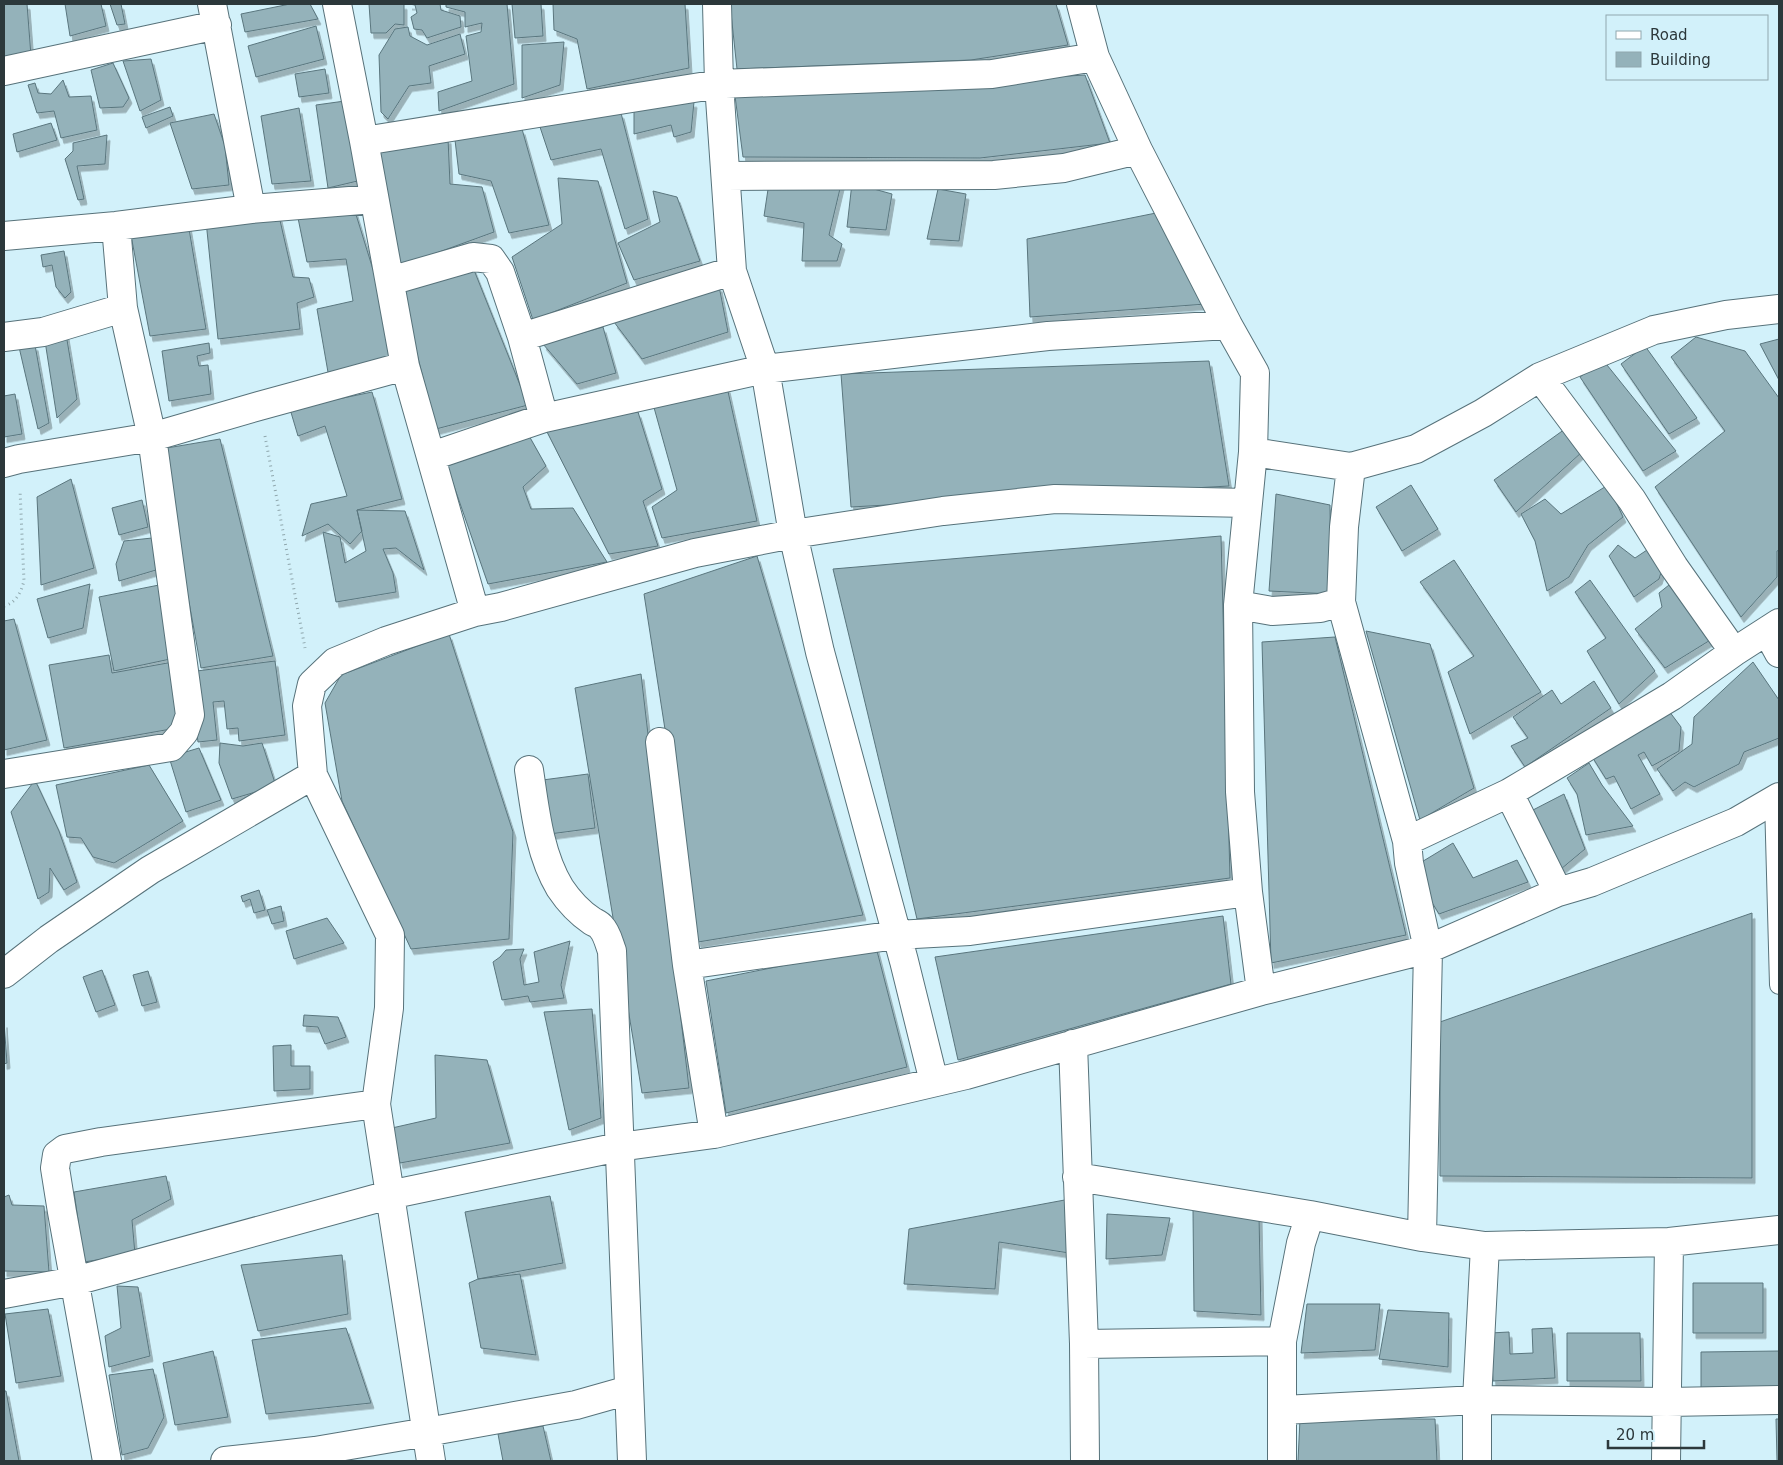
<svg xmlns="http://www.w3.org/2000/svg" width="1783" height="1465" font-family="'DejaVu Sans',sans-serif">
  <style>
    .building { fill: #94b2ba; stroke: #5a767e; filter: url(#shadow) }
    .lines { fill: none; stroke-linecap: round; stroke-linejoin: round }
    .service-casing { stroke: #57727a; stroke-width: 20 }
    .minor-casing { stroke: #57727a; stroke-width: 30 }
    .path { stroke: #8fa7ad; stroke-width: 3; stroke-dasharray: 1 4; stroke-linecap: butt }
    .service { stroke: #fff; stroke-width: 18 }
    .minor { stroke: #fff; stroke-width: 28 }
  </style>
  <defs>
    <filter id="shadow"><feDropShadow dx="3" dy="5.5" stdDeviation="0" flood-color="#0004"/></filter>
  </defs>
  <rect width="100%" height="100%" fill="#d2f1fa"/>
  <path class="building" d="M4,4H27L31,56L4,59Z
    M65,4H101L106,26L70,36Z
    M110,4H121L125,24L117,25Z
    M290,4H310L318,19L245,32L241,14Z
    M369,4H404V25L395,24L386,33H371Z
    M409,4H440L441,10L460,16L461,27L427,38L422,30L414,29L411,17L417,13L415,5Z
    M446,4H507L514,84L439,111L438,92L472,81L466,36L481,32L482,23L465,27V12L446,7Z
    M512,4H541L543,36L515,38Z
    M553,4H685L689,68L587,89L577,39L554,30Z
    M730,4H1056L1068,45L971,60L737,69Z
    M316,26L324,59L256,77L248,46Z
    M408,27L410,36L427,45L460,34L465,54L429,66L431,83L409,86L388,119L381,112L379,55L395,29Z
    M564,42L560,85L522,98V45Z
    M151,59L161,100L140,111L123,61Z
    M113,63L129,98L123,107L100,108L91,70Z
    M325,69L329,93L299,97L295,74Z
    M1085,75L1110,143L980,158L743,157L735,96Z
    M63,80L69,97L91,96L97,130L61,138L54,111L37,113L28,85L35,83L38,93L51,94Z
    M634,98L694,102L691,132L674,137L671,125L634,134Z
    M352,100L366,179L328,188L316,105Z
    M170,107L173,116L146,128L142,117Z
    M299,108L311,181L272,184L261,116Z
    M621,113L648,219L625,229L601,149L551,160L539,124Z
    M214,114L225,146L229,185L192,189L170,123Z
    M51,123L57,140L17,152L13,134Z
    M522,129L549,225L509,233L491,181L459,174L455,140Z
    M107,135L105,164L77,166L84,199L78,200L65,159L73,151V143Z
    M448,138L450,184L482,187L494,232L398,267L376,148Z
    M770,176H843L829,235L842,244L837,261H802L804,223L764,216Z
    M558,178L598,181L627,283L533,320L512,257L562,224Z
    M852,183L892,194L886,230L847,227Z
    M938,189L966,194L959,241L927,239Z
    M653,191L677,197L700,261L634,280L618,243L660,222Z
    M354,208L375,276L392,366L329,378L317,309L353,301L346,259L307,262L298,218Z
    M1156,213L1206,304L1030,317L1027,239Z
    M279,216L293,277L309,278L314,297L297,303L300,329L218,339L206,221Z
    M188,223L206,329L150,336L130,230Z
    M64,251L71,292L65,298L56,287L52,265L43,267L41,255Z
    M472,265L528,405L436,429L400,287Z
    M719,286L728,332L642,359L614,322Z
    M603,327L616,373L577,384L543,344Z
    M66,334L77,399L57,418L45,341Z
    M1696,337L1745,351L1779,398V550L1777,551V577L1741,617L1655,487L1725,431L1671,357Z
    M1779,339V380L1760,344Z
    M209,343L210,353L197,356L199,366L208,365L211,394L169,401L162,351Z
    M35,345L49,423L38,429L19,347Z
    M1645,346L1697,418L1669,434L1621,364Z
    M1603,360L1676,451L1643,471L1580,377Z
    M1209,361L1229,486L851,507L841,374Z
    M727,387L757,521L662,538L652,507L677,490L653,404Z
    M372,392L402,499L357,510L362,531L350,544L328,524L302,536L311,504L347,496L325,426L298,436L290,409Z
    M15,394L22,434L4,437V396Z
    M638,412L662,489L643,501L658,546L609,554L544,426Z
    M1565,429L1582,452L1516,512L1494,480Z
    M528,434L546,466L523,487L531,509L573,508L607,562L488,584L447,466Z
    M220,439L273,656L201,668L161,449Z
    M71,479L94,568L41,585L37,497Z
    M1411,485L1438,529L1402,551L1376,507Z
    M1608,485L1623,517L1588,545L1569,577L1547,591L1535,541L1521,514L1545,499L1561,514Z
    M1276,494L1330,505L1331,594L1269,591Z
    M142,500L148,527L119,535L112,508Z
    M357,510L405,511L424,570L396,548L383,549L393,573L396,592L336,602L323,532L340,537L345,563L366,551Z
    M1221,536L1230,878L917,919L833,569Z
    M152,538L156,570L119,581L116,564L124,541Z
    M1618,545L1635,558L1653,546L1664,563L1659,579L1634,597L1609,556Z
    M757,556L863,915L698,942L644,594Z
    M1454,560L1541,692L1470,734L1448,672L1474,656L1420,582Z
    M1590,580L1655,671L1619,704L1587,651L1606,638L1575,592Z
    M90,584L83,628L48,638L37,599Z
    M159,585L175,658L114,671L99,597Z
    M1669,585L1712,639L1665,668L1635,629L1662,607L1659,593Z
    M14,619L47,740L4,750V621Z
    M1366,631L1430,644L1474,788L1420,820Z
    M449,634L513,832L509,939L411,949L342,801L325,703L341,675Z
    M1335,637L1406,935L1271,963L1262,642Z
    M109,655L112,673L173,662L180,702L171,729L64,748L49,665Z
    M275,661L285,735L239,741L238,728L227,729L224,701L213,702L217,740L198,742L189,672Z
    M1753,662L1779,700V738L1744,752L1739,764L1694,787L1685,782L1673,791L1657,769L1692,744L1694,717Z
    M641,674L689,1088L642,1093L575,688Z
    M1594,681L1611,708L1525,767L1511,746L1528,738L1513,717L1552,690L1561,704Z
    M1666,707L1681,727L1679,751L1652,766L1644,752L1638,755L1660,794L1631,809L1614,776L1606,779L1591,755Z
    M220,743L243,746L262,743L276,786L232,799L219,763Z
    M199,748L221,800L186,812L169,757Z
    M1589,763L1602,785L1633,826L1586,835L1577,794L1567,778Z
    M149,765L183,821L114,863L93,857L81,838L67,837L56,785Z
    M588,774L595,828L542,835L535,781Z
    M35,780L59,831L77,882L64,890L50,868L49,892L38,899L11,812Z
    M1564,794L1585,849L1561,869L1533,810Z
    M1453,843L1473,878L1517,860L1528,882L1439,914L1425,891L1420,863Z
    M259,890L265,910L254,913L250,899L243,902L241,896Z
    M281,906L284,921L272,924L267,910Z
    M1752,913V1178L1440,1176V1022Z
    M1223,916L1231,984L958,1060L935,957Z
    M327,918L344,943L294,959L286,931Z
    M570,941L561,985L564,998L530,1002L528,996L502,1000L493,962L500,957L506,950L524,949L520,959L524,985L539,982L534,952Z
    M876,947L907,1067L726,1113L706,981Z
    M102,970L115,1005L96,1012L83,977Z
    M148,971L157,1002L142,1006L133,975Z
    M592,1009L601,1118L569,1130L544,1012Z
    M304,1015L338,1017L346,1037L325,1044L318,1027L303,1026Z
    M4,1022L7,1063L4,1064Z
    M291,1045V1066H310V1089L274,1091L273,1046Z
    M435,1055L487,1060L510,1143L400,1163L392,1128L436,1118Z
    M166,1176L171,1199L132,1220L135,1254L84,1262L74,1192Z
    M9,1195L12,1205L44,1206L49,1272L4,1271V1197Z
    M550,1196L563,1263L478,1279L465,1212Z
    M1070,1199L1069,1253L999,1242L995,1289L904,1284L909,1229Z
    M1193,1210L1259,1215L1261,1315L1194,1311Z
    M1107,1214L1170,1218L1162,1255L1106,1259Z
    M342,1255L348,1314L258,1331L241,1265Z
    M520,1274L536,1355L481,1348L469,1283L478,1279Z
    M1693,1283H1763V1333H1693Z
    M117,1286L138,1287L150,1356L109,1367L105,1336L121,1328Z
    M1307,1304H1380L1375,1350L1301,1353Z
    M48,1309L61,1376L16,1383L5,1314Z
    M1388,1310L1449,1313L1448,1367L1379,1359Z
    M346,1328L371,1403L266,1414L252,1340Z
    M1552,1328L1555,1378L1493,1381L1490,1333L1509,1332L1510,1354L1533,1353L1532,1329Z
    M1567,1333H1640L1641,1381H1567Z
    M213,1351L228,1417L175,1425L163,1363Z
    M1779,1351V1400H1701V1352Z
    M153,1369L164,1417L148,1448L122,1455L109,1375Z
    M4,1391H6L19,1461H4Z
    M1300,1419H1435L1437,1461H1298Z
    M1776,1419H1779V1461H1777Z
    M543,1426L551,1461H503L498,1434Z"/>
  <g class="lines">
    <g class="service-casing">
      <path id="service" d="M1774,800L1779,985"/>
    </g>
    <g class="minor-casing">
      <path id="minor" d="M212,4L251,209
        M337,4L364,141L405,366L475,612
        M717,4L719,84L732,271L765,369L793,534L820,652L904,961L934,1082
        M4,71L217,25
        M364,141L719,84L992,74L1095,57
        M1138,150L1228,325L1255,373L1253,452L1238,605L1240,792L1248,892L1261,991
        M726,176L994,175L1064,168L1138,150L1095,57L1081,4
        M4,236L116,226L251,209L374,199
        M390,281L473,257L491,259L500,272L522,337L544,418
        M4,337L43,332L123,308
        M522,337L732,271
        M1540,377L1632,500L1674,567L1734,652
        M1253,452L1351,467L1416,449L1483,413L1540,377L1654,330L1726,315L1779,309
        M432,456L544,418L765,369L1048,336L1228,325
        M4,463L19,459L152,437L259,406L405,366
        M1351,467L1344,527L1341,602L1407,841
        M1238,605L1272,611L1320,608L1341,602
        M1767,631L1779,653
        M660,742L687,965L714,1134
        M529,770C535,810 539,853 560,888C568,900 580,913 592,921C595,923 599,924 601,927C607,933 609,943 612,951L632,1461
        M4,774L171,747L184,732L190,715L152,437L123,308L116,226
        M1509,793L1558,892
        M687,965L896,935L970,931L1248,892
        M4,974L49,939L150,870L313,775
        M1073,1044L1084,1344L1085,1461
        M1077,1177L1310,1215
        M1485,1246L1669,1242L1779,1230
        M4,1294L75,1281L389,1195L619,1147L714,1134L966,1075L1261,991L1428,949L1558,892L1592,882L1736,822L1779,797
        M1084,1344L1282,1341
        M1283,1410L1477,1400L1667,1402L1779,1400
        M107,1461L62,1212L55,1168L57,1155L65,1149L101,1142L376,1104
        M225,1461L315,1451L427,1432L576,1405L629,1390
        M431,1461L376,1104L389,1008L390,935L313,775L307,706L312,684L335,662L386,641L475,612L501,607L695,553L793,534L943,511L1055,499L1248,503
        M1282,1461V1341L1301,1243L1310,1215L1422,1237
        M1477,1461V1400L1485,1246L1422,1237L1428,949L1409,863L1407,841L1509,793L1672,696L1734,652L1779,623
        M1666,1461L1669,1242"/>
    </g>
    <path class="path" d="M265,436L305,648
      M4,606C16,603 21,592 24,581L20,490"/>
    <use href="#service" class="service"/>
    <use href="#minor" class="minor"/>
  </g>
  <rect width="1783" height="1465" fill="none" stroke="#2c383b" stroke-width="10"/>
  <rect x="1606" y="15" width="162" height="65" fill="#d2f1fa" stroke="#90a7ae"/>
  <rect x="1616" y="31" width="25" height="8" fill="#ffffff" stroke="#90a7ae"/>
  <text x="1650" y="40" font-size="15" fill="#2c383b">Road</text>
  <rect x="1616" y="52" width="25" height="15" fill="#94b2ba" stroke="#90a7ae"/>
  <text x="1650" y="65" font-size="15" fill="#2c383b">Building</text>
  <path d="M1608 1440v8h96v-8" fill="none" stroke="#2c383b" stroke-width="2.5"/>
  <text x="1616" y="1440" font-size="15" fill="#2c383b" stroke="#d2f1fa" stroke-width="4" paint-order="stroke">20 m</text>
</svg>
